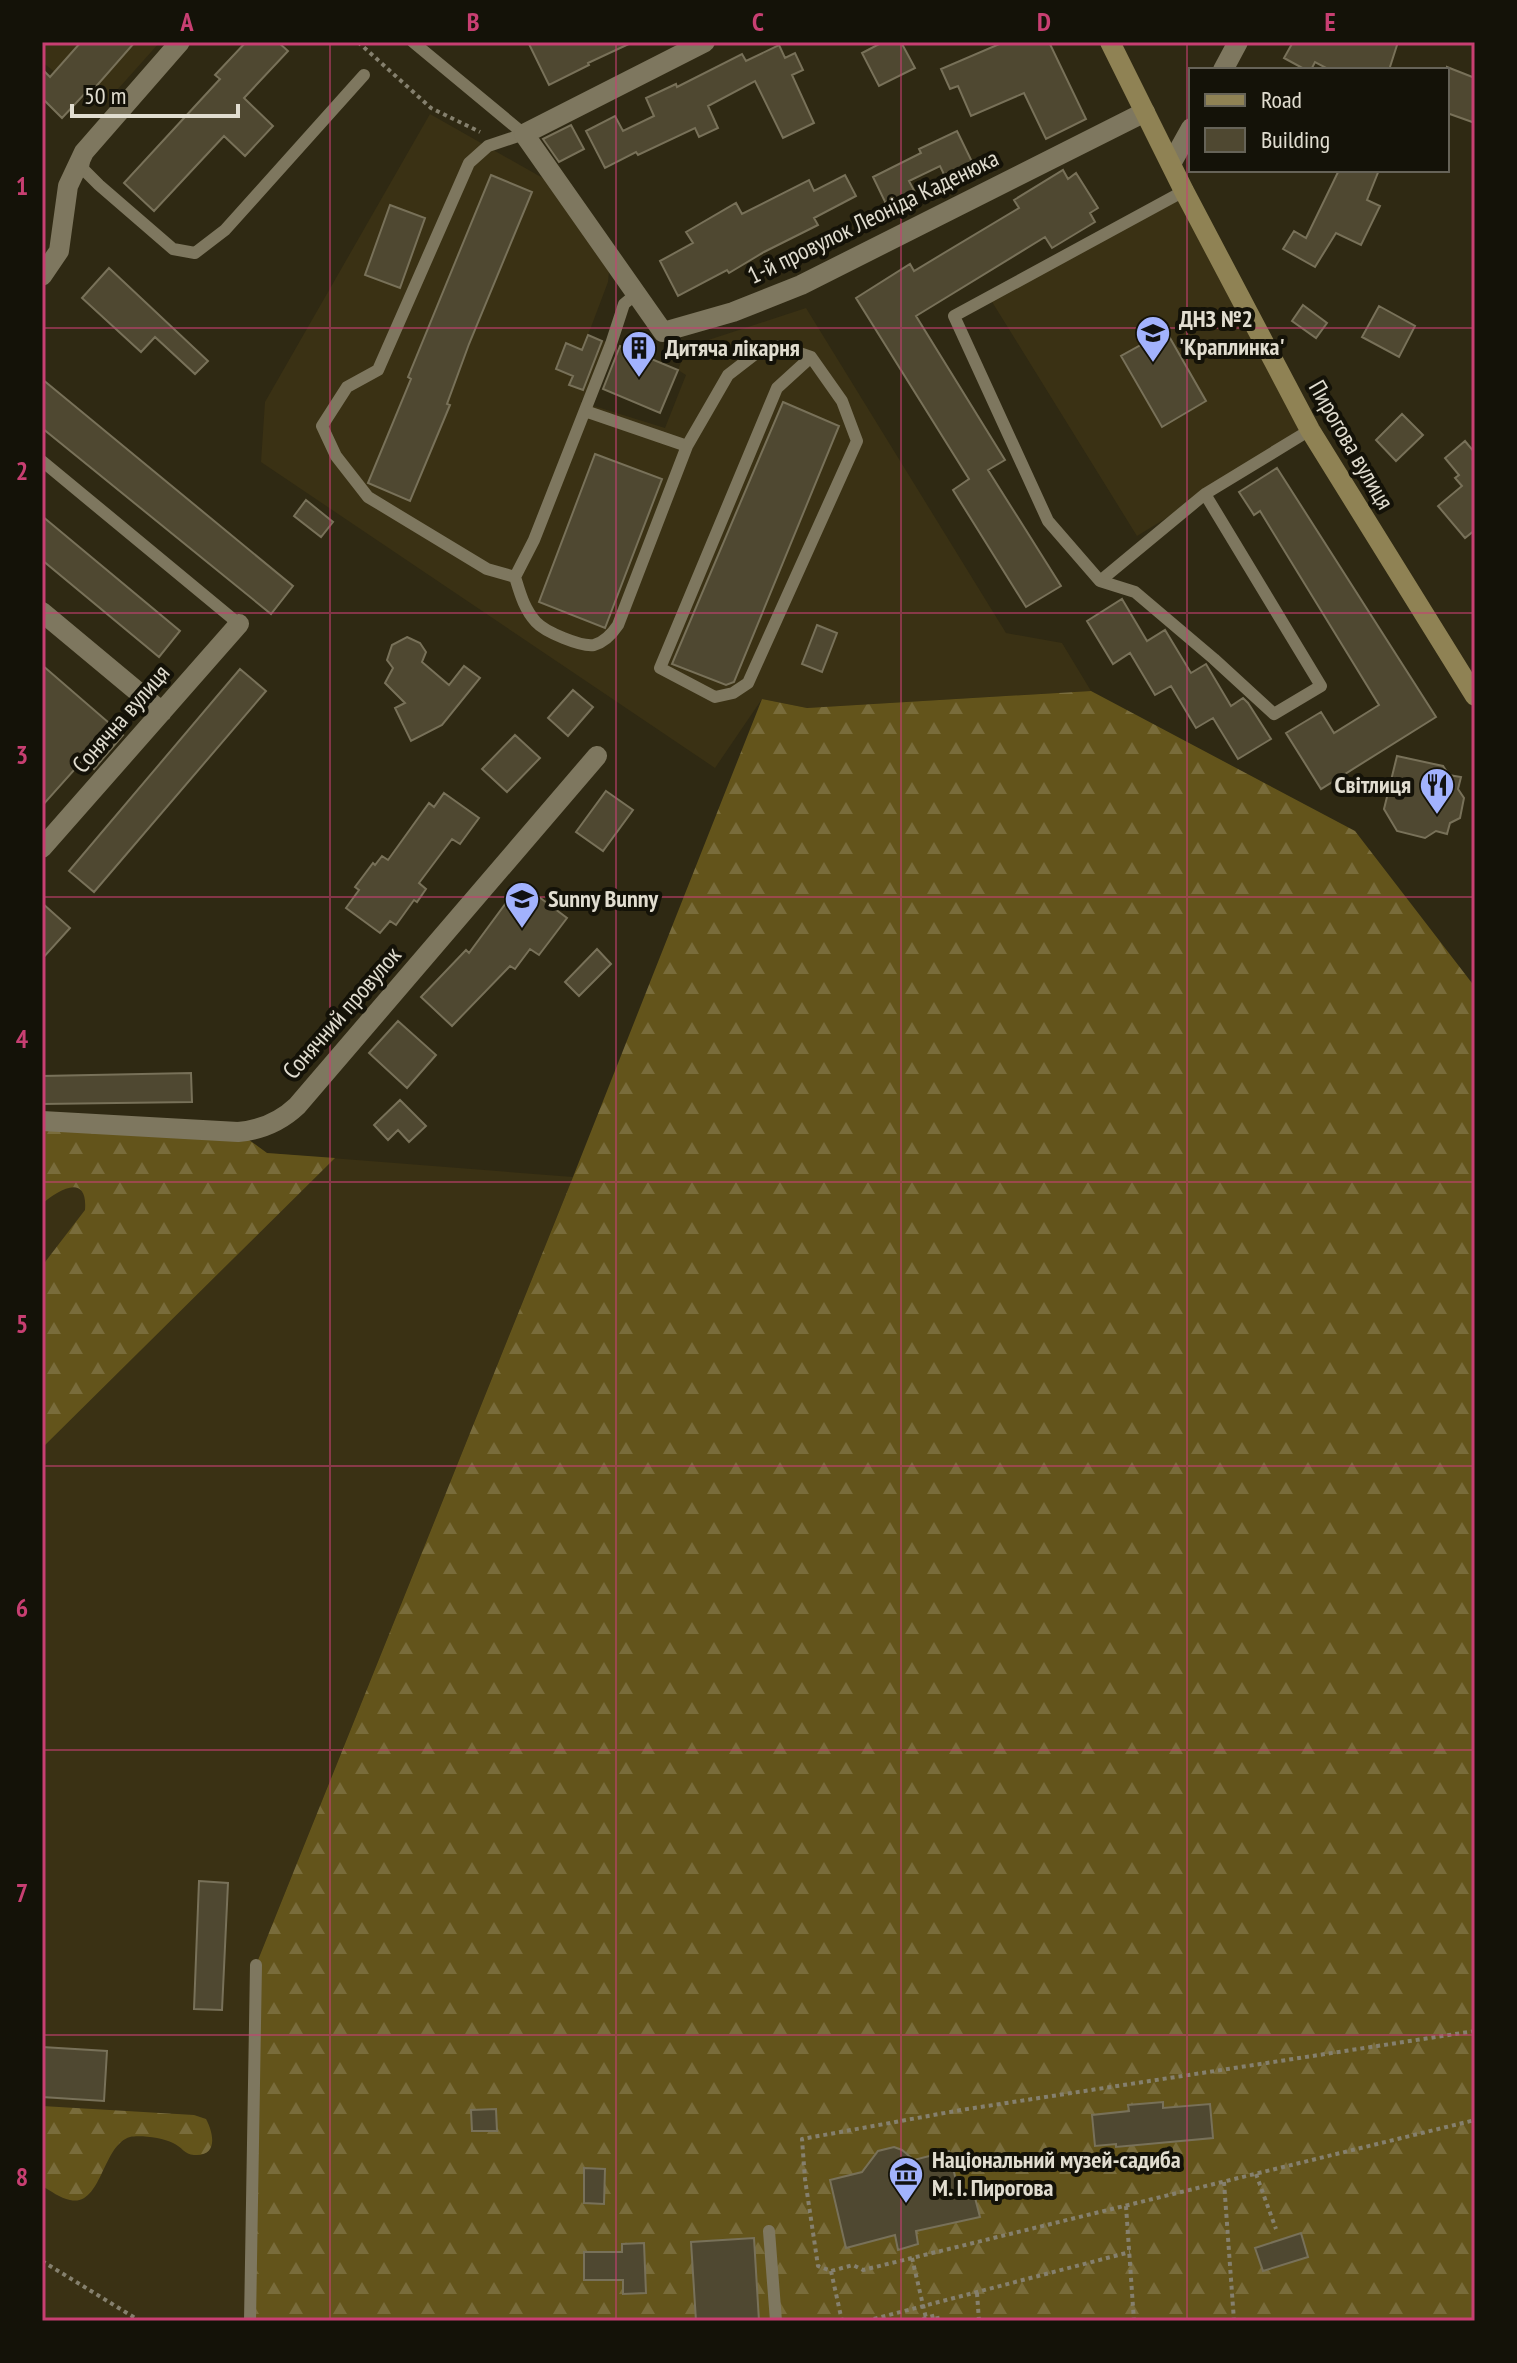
<svg xmlns="http://www.w3.org/2000/svg" width="1517" height="2363" font-family="'PT Sans Narrow',sans-serif">
  <style>
    .built { fill: #3a3114 }
    .forest { fill: url(#forest-firs) }
    .building { fill: #4f4831; stroke: #787159; stroke-width: 2 }
    .lines { fill: none; stroke-linecap: round; stroke-linejoin: round }
    .path { stroke: #85806e; stroke-width: 4; stroke-dasharray: 4 4; stroke-linecap: butt }
    .lane { stroke: #7e775f; stroke-width: 12 }
    .street { stroke: #7e775f; stroke-width: 20 }
    .secondary { stroke: #8f8254; stroke-width: 20 }
    .grid { fill: none; stroke: #c83f72; stroke-width: 2; stroke-opacity: 0.55 }
    .labels { text-anchor: middle; stroke-width: 8; stroke-linejoin: round; paint-order: stroke }
    .street-label { font-size: 24px; fill: #e1ddd0; stroke: #141208 }
    .poi-label { font-size: 24px; font-weight: bold; fill: #e1ddd0; stroke: #141208; text-anchor: start }
    .neatline { fill: none; stroke: #c83f72; stroke-width: 3 }
    .grid-label { font-size: 26px; text-anchor: middle; font-weight: bold; fill: #c83f72 }
  </style>
  <defs>
    <pattern id="forest-firs" width="22" height="20" patternUnits="userSpaceOnUse" patternTransform="scale(2)"><rect width="22" height="20" fill="#63541b"/><path d="M5 1l3.5 6h-7zM16 11l3.5 6h-7z" fill="#796c3b"/></pattern>
  </defs>
  <rect width="100%" height="100%" fill="#2f2913"/>
  <path class="built" d="M42,42H160L101,108L42,62Z
    M430,114L548,181L609,272L608,282L588,335L611,344L581,402L665,428L686,375L678,370L687,347L806,308L1006,633L1062,643L1091,691L807,708L762,699L715,768L261,462L265,402Z
    M1184,191L1310,430L1137,536L989,297Z
    M42,1121L238,1132L267,1153L573,1177L256,1965L250,2321H42Z"/>
  <path class="forest" d="M1091,691L1355,831L1475,987V2321H250L256,1965L573,1177L762,699L807,708Z
    M42,1121L238,1132L267,1153L335,1158L42,1448V1266L85,1210C88,1172 58,1190 42,1204Z
    M42,2106L194,2115L206,2119C214,2134 218,2157 194,2155C185,2155 181,2146 173,2143C163,2138 141,2135 130,2137C102,2145 102,2207 70,2200C60,2198 51,2191 42,2186Z"/>
  <path class="building" d="M81,42H135L93,90L90,88L62,118L42,98V69L50,77Z
    M246,42H278L288,51L244,98L273,126L245,156L224,136L154,211L124,183L220,79L215,75Z
    M528,42H633L588,63L589,65L549,85Z
    M883,42H901L915,68L879,86L862,53Z
    M1004,42H1049L1086,119L1046,139L1024,93L971,116L958,86L950,89L941,69Z
    M1293,42H1398L1389,70H1330L1315,62L1311,70H1306L1284,58Z
    M779,45L785,58L795,53L803,70L792,75L814,123L783,138L755,81L708,106L718,128L699,137L695,128L638,155L636,152L605,168L586,131L615,116L623,131L654,116L646,98L676,84L677,87L742,54L746,61Z
    M1447,67L1475,78V123L1447,113Z
    M571,125L584,149L559,162L543,139Z
    M957,131L976,170L948,183L940,166L909,181L916,194L888,208L873,177L921,153L919,149Z
    M1063,170L1068,179L1076,173L1098,208L1090,213L1095,222L1052,248L1045,237L916,316L1005,460L988,470L1061,586L1026,607L953,490L969,479L856,298L910,264L914,271L1019,208L1014,200Z
    M1339,170H1379L1367,200L1380,206L1361,245L1336,233L1315,267L1283,249L1294,231L1306,238Z
    M491,175L532,192L469,344L447,404L450,405L410,501L368,483L411,379L408,377Z
    M845,175L856,196L814,218L818,225L764,252L729,273L727,270L678,296L660,261L693,243L686,232L736,203L742,214L809,180L814,191Z
    M390,205L425,218L400,288L365,275Z
    M109,268L208,361L195,374L155,337L141,352L82,298Z
    M1303,305L1327,323L1316,338L1292,321Z
    M1379,306L1415,326L1399,357L1362,337Z
    M1166,331L1206,401L1162,427L1121,356Z
    M588,335L602,341L583,390L569,385L573,376L556,369L566,343L582,350Z
    M620,346L678,370L660,413L603,389Z
    M42,379L293,586L271,614L42,428Z
    M783,402L839,426L734,682L726,685L672,664Z
    M1402,414L1423,435L1396,461L1376,440Z
    M1465,441L1475,453V530L1465,538L1438,506L1462,486L1455,478L1459,475L1445,458Z
    M595,454L662,479L605,628L539,602Z
    M1277,468L1436,717L1321,789L1286,733L1321,712L1334,733L1379,705L1260,511L1254,515L1239,492Z
    M306,500L333,522L321,537L294,516Z
    M42,516L180,631L159,657L42,560Z
    M1122,599L1147,641L1165,630L1191,673L1206,664L1231,706L1243,698L1248,703L1271,739L1238,759L1213,718L1196,728L1171,686L1155,695L1130,653L1113,664L1087,621Z
    M817,625L837,633L822,672L802,664Z
    M407,637L420,643L426,652L422,662L449,685L464,666L480,678L442,725L411,741L395,708L405,703L385,683L393,668L387,660L392,645Z
    M42,665L123,735L94,769L83,760L42,806Z
    M240,669L266,691L94,892L69,871Z
    M573,690L593,707L568,736L548,718Z
    M515,735L540,758L507,792L482,769Z
    M1397,756L1443,766L1449,775L1461,777L1458,789L1464,798L1460,818L1450,823L1447,834L1436,831L1425,838L1397,831L1384,809Z
    M606,791L633,810L603,851L576,832Z
    M444,793L479,818L460,844L452,839L419,883L426,889L417,902L414,900L396,925L390,921L380,933L346,908L359,890L355,887L373,863L375,865L382,856L388,860L429,803L434,807Z
    M527,888L567,918L539,955L530,949L515,969L510,966L452,1026L421,997L466,950L469,953L506,903L512,908Z
    M42,903L70,928L42,959Z
    M597,949L611,964L579,996L565,982Z
    M398,1021L436,1055L407,1088L369,1053Z
    M191,1073L192,1102L42,1104V1076Z
    M400,1100L426,1126L409,1142L398,1130L388,1140L374,1125Z
    M199,1881L228,1883L222,2010L194,2009Z
    M42,2047L107,2051L104,2101L42,2097Z
    M1163,2102V2108L1210,2104L1213,2138L1116,2147V2144L1095,2146L1092,2115L1129,2111L1128,2105Z
    M496,2109L497,2131H472L471,2110Z
    M894,2147L902,2150L914,2160L949,2151L959,2193L973,2190L980,2217L916,2231L918,2244L898,2250L895,2235L846,2248L830,2180L862,2172L878,2151Z
    M584,2168L605,2169L604,2204L584,2203Z
    M1301,2233L1308,2257L1263,2271L1255,2248Z
    M754,2238L759,2321H696L691,2242Z
    M644,2243L646,2293L623,2294V2280H584V2252H622V2244Z"/>
  <g class="lines">
    <path class="path" d="M358,42L431,108L480,132
      M1475,2031L961,2110L802,2139L805,2179L818,2266L831,2271L853,2265L863,2270L1475,2120
      M1256,2174L1276,2229
      M1224,2182L1234,2321
      M1126,2206L1134,2321
      M912,2258L926,2318
      M42,2261L140,2321
      M831,2271L842,2321
      M977,2293L979,2321
      M866,2321L1130,2252
      M915,2321L937,2315L938,2321"/>
    <path class="lane" d="M413,42L524,134
      M524,134L488,146L469,163L378,370L347,387L322,426L336,456L368,497L487,569L515,577L534,540L611,344L624,304L636,294
      M84,159L83,169L99,185L173,249L195,253L225,230L364,75
      M1184,191L954,316L1048,521L1100,581L1135,592L1214,659L1274,714L1321,686L1205,494L1310,430
      M687,446L728,375L759,351L779,346L811,357L842,401L857,441L748,683L733,693L715,697L660,668L777,388L811,357
      M42,461L239,624
      M515,577C520,593 524,609 536,622C545,632 581,647 594,645C605,642 612,634 618,625L687,446L585,411
      M1100,581L1205,494
      M769,2231L776,2321
      M250,2321L256,1965"/>
    <path class="street" d="M705,42L524,134L663,332L733,312L801,285L1145,112
      M1223,70L1238,42
      M1171,164L1191,128
      M42,276L59,251L68,186L84,152L180,42
      M42,612L162,712
      M42,848L239,624
      M42,1121L238,1132C261,1130 280,1122 297,1106L597,756"/>
    <path class="secondary" d="M1110,42L1184,191L1310,430L1475,696"/>
  </g>
  <path class="grid" d="M330,42V2321M616,42V2321M901,42V2321M1187,42V2321M42,328H1475M42,613H1475M42,897H1475M42,1182H1475M42,1466H1475M42,1750H1475M42,2035H1475"/>
  <defs>
    <g id="school-pin" transform="scale(1.8)"><path d="M0 17L-7.5 6A9.5 9.5 0 1 1 7.5 6Z" fill="#a2b2fd" stroke="#141208"/><path d="M0-5L7-2L0 1L-7-2ZM-4 1L0 2.5L4 1V4Q0 6-4 4Z" fill="#111"/></g>
    <g id="building-pin" transform="scale(1.8)"><path d="M0 17L-7.5 6A9.5 9.5 0 1 1 7.5 6Z" fill="#a2b2fd" stroke="#141208"/><path d="M-4-6H4V6H1V3H-1V6H-4ZM-2.5-4.3h1.7v1.8h-1.7ZM.8-4.3h1.7v1.8H.8ZM-2.5-1h1.7V.8h-1.7ZM.8-1h1.7V.8H.8Z" fill="#111"/></g>
    <g id="restaurant-pin" transform="scale(1.8)"><path d="M0 17L-7.5 6A9.5 9.5 0 1 1 7.5 6Z" fill="#a2b2fd" stroke="#141208"/><path d="M-5-6h1v4h1v-4h1v4h1v-4h1v5L-1.5 .5V6h-2V.5L-5-1ZM5-6V6H3V1.5H1.5Q1.5-4 5-6Z" fill="#111"/></g>
    <g id="museum-pin" transform="scale(1.8)"><path d="M0 17L-7.5 6A9.5 9.5 0 1 1 7.5 6Z" fill="#a2b2fd" stroke="#141208"/><path d="M0-6L6-3V-2H-6V-3ZM-5-1h2V3h-2ZM-1-1h2V3h-2ZM3-1h2V3H3ZM-6 4H6V6H-6Z" fill="#111"/></g>
  </defs>
  <g fill-rule="evenodd">
    <use href="#school-pin" x="1153" y="333"/>
    <use href="#building-pin" x="639" y="348"/>
    <use href="#restaurant-pin" x="1437" y="785"/>
    <use href="#school-pin" x="522" y="899"/>
    <use href="#museum-pin" x="906" y="2174"/>
  </g>
  <g class="labels">
    <g class="street-label">
      <text transform="translate(873 217) rotate(-26)" y="8">1-й провулок Леоніда Каденюка</text>
      <text transform="translate(1351 445) rotate(60)" y="8">Пирогова вулиця</text>
      <text transform="translate(121 719) rotate(-49)" y="8">Сонячна вулиця</text>
      <text transform="translate(342 1013) rotate(-49)" y="8">Сонячний провулок</text>
    </g>
    <g class="poi-label">
      <text x="1179" y="327">ДНЗ №2<tspan x="1179" dy="28">'Краплинка'</tspan></text>
      <text x="665" y="356">Дитяча лікарня</text>
      <text x="1411" y="793" text-anchor="end">Світлиця</text>
      <text x="548" y="907">Sunny Bunny</text>
      <text x="932" y="2168">Національний музей-садиба<tspan x="932" dy="28">М. І. Пирогова</tspan></text>
    </g>
  </g>
  <rect width="1517" height="2363" fill="none" stroke="#141208" stroke-width="88"/>
  <rect x="1189" y="68" width="260" height="104" fill="#141208" stroke="#666358" stroke-width="2"/>
  <rect x="1205" y="94" width="40" height="12" fill="#8f8254" stroke="#666358" stroke-width="2"/>
  <text x="1261" y="108" font-size="24" fill="#e1ddd0">Road</text>
  <rect x="1205" y="128" width="40" height="24" fill="#4f4831" stroke="#666358" stroke-width="2"/>
  <text x="1261" y="148" font-size="24" fill="#e1ddd0">Building</text>
  <path d="M72 104v12h166v-12" fill="none" stroke="#e1ddd0" stroke-width="4"/>
  <text x="84" y="104" font-size="24" fill="#e1ddd0" stroke="#141208" stroke-width="6" paint-order="stroke">50 m</text>
  <rect x="44" y="44" width="1429" height="2275" class="neatline"/>
  <g class="grid-label">
    <text x="187" y="31">A</text>
    <text x="473" y="31">B</text>
    <text x="758" y="31">C</text>
    <text x="1044" y="31">D</text>
    <text x="1330" y="31">E</text>
    <text x="22" y="195">1</text>
    <text x="22" y="480">2</text>
    <text x="22" y="764">3</text>
    <text x="22" y="1048">4</text>
    <text x="22" y="1333">5</text>
    <text x="22" y="1617">6</text>
    <text x="22" y="1902">7</text>
    <text x="22" y="2186">8</text>
  </g>
</svg>
